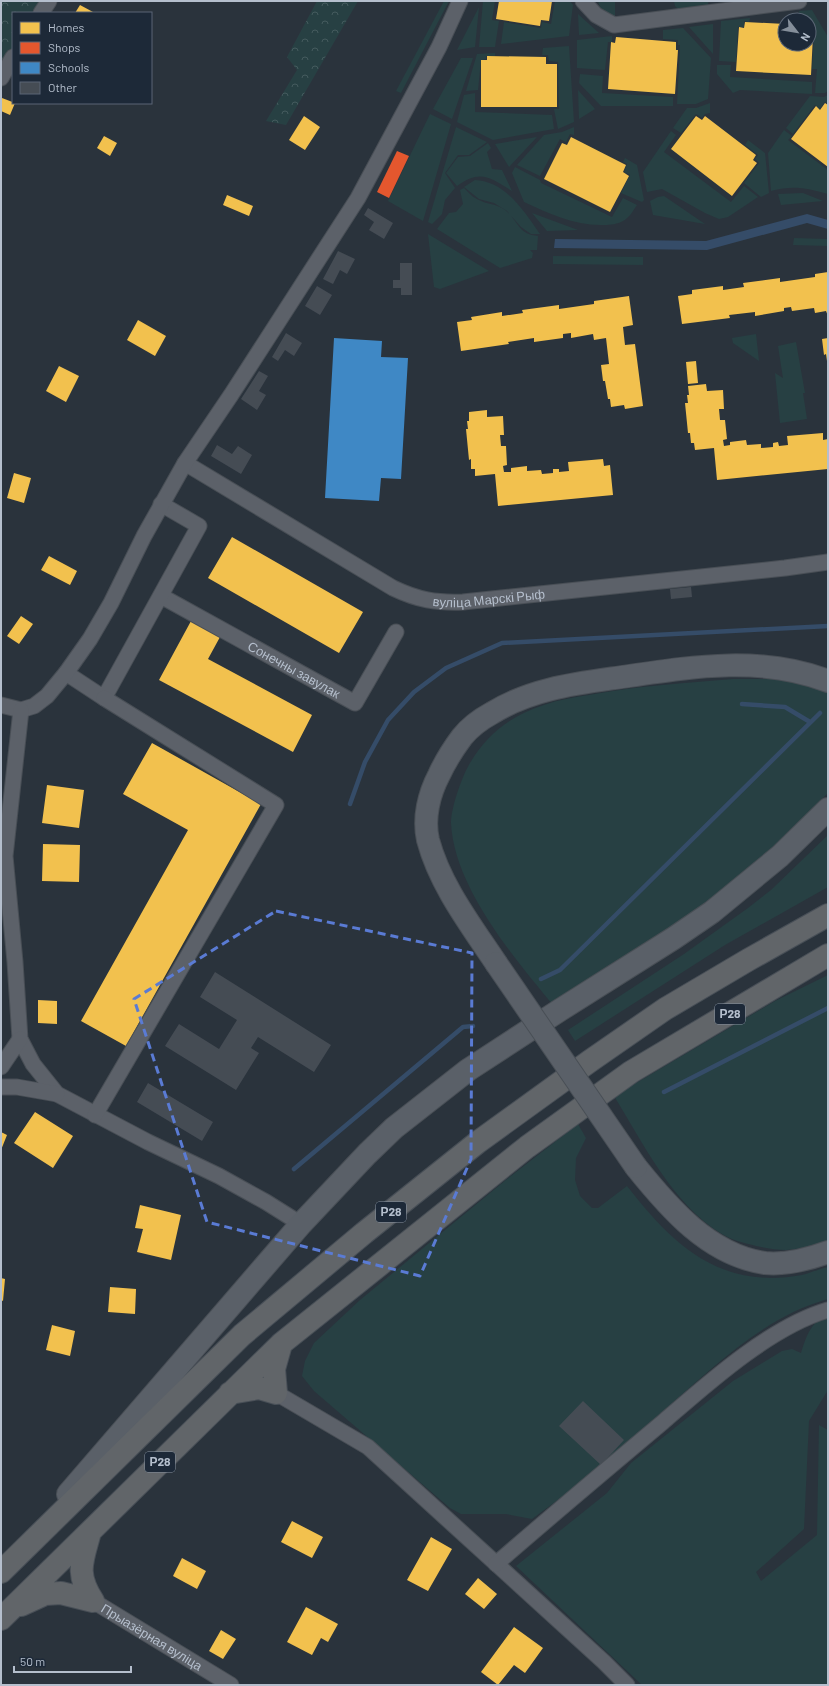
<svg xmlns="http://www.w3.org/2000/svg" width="829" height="1686" font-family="Barlow,sans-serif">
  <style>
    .green { fill: #274043 }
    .forest { fill: url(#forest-crowns) }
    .water { fill: #354c68 }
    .homes { fill: #f2c14e }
    .shops { fill: #e4572e }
    .schools { fill: #3f88c5 }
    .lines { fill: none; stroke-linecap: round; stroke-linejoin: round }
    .stream { stroke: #354c68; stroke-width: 4.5 }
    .building { fill: #454c54 }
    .street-casing { stroke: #494f56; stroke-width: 17 }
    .secondary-casing { stroke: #494f56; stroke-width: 24 }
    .highway-casing { stroke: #484f57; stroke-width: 24 }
    .street { stroke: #5c6169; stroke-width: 15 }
    .secondary { stroke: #5a6068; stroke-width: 22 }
    .highway { stroke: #616569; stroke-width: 22 }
    .secondary-bridge-casing { stroke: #494f56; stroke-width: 24; stroke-linecap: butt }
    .secondary-bridge { stroke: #5a6068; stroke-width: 22 }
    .marked { fill: none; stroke: #5a7bd4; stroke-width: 3; stroke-dasharray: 8 5; stroke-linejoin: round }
    .labels { text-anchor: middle; stroke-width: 4; stroke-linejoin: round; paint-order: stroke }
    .shield { fill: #1d2938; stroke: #8792a0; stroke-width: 1 }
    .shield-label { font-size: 12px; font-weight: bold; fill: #b5bfcd }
    .street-label { font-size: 13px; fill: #b5bfcd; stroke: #1d2938 }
  </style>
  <defs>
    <pattern id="forest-crowns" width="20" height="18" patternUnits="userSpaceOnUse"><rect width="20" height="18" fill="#274043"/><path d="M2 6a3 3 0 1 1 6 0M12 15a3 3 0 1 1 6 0" fill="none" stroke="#445a5d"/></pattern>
  </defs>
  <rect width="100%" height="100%" fill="#2a333c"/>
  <path class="green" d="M444,1H449L401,93L396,91Z
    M483,1H495L492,20L499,21L495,47H479Z
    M555,1H570L573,5L569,36L501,44L504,22L541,28L542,22L551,24Z
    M598,1H615V17C607,16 600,10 598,1Z
    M674,1H709L707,6L679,10L675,6Z
    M479,7L475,47L457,50Z
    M812,10L828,37V91L825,93H815L817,69H812L814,34L810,33L809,20H800L799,11Z
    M578,14L599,33L579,35Z
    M750,18L749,22L744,21V27H738L736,62L719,61L721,21Z
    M713,24V54L689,27Z
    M683,28L711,58L708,99L696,104H677L680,45H678V40L663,39V30Z
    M612,36V42H608L605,70L577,68V40Z
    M569,46L574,122L558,129L554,109H559L558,62L549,61L548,55H542L543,48Z
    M495,53V56H486V59L481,60L478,90L466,91L477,54Z
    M461,58H473L452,119L433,109Z
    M717,65H731L730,77L812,82V94L740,90L733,93L717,74Z
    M580,74L603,76L602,93L673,97V106H601L579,83Z
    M578,90L595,109L579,119Z
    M475,93V112L552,115L554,129L493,140L457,122L464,95Z
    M828,95V104L825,102L820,109L815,105L793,134L786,128L810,96L824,97Z
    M710,103V113L705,114L702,118L696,114L681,133L673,128L687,108H696Z
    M430,114L451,124L423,221L388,201Z
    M456,127L487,142L469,155H458L445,173L455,188L445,200L442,214L432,224L428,222Z
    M574,127V135L570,134L566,142L560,139L540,176L517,165L544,135L562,132Z
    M784,130L792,136L788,140L828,170V194C807,188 793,185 771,191L768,153Z
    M671,131L676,135L664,152L731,202L744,186L758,197L728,217L719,219L705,213L662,189L647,192L643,172Z
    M537,137L509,167L495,144Z
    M748,140L765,153L769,193L761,197L744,183L759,163L755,159L758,155L745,145Z
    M488,143L491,148L487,152L492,169L502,170L512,191C490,177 480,169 457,186L446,173L458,157L470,156Z
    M625,158L637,165L644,200L642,202L621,193L630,175L624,172L627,164L623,162Z
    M515,167L540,180L541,183L612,217L623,198L637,205C633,211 629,218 623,221C618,224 610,225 604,225C575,226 550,214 524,202L512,173Z
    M475,180C505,181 524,211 540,234H531L521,227L507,211L494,203L479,199L464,187Z
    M464,188C468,192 473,198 479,200C488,205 495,203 505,210C518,220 518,235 538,236L537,250H530L533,253L532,258L500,268L437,229L449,213L456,212L463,204L460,190Z
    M803,193L823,201L781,205L778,194Z
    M664,196L705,224L653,215L650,201L658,197Z
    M532,213L578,230L547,231Z
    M428,234L489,271L440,289L434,287Z
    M794,238L828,239V246L793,245Z
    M553,256L643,257V265L553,264Z
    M756,334L759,361L733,343L732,338Z
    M796,342L805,393H803L807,419L780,423L775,373L783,378L778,346Z
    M733,679H783L828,690V793L752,868L707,904L553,1005C514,958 454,887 451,823C451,808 462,776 470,763C488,733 511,716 544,705C558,700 574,697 589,695C636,686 685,683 733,679Z
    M828,835V887L725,945L575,1041L568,1030L684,954L748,908L771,890Z
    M828,975V1241C814,1245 801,1249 786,1250C776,1250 766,1248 756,1246C745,1243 731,1240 722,1234C673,1205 643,1143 614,1096L775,1001Z
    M578,1124L586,1138L576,1158L575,1180L580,1196L592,1208H598L627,1186C673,1245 720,1290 802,1275C810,1273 819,1269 828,1267V1299C763,1317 711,1369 661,1413C634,1436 608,1460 581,1482C565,1495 548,1507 532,1519L506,1514H461L450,1508L314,1391L302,1376L305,1361L314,1343L360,1300L507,1179Z
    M828,1315V1390L809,1421L804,1529L756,1572L761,1581L817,1535L819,1425L828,1430V1685H642L516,1566L607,1493L631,1463L733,1381L782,1351L792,1349L801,1353C806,1337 811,1321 828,1315Z"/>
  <path class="forest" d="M1,1H43L34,13H13V50L1,71Z
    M317,1H358L286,125L266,121L297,70L287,57Z"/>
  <path class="water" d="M807,214L828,220V229L807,223L707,250L554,248L555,239L706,241Z"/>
  <path class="homes" d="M499,1H552L549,21L541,20L540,26L496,19Z
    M80,5L93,12L92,13H75Z
    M745,22L785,24V44H809V34L813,35L811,75L736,71L739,27L744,28Z
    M616,37L676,42V50H678L675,94L608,89L611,42L615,43Z
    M487,56L546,57V64H557V107H481V60H487Z
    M2,98L15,103L10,115L1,111Z
    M825,103L828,105V167L791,139L816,106L820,110Z
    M304,116L320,127L305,150L289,140Z
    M696,116L702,120L705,116L756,155L753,160L757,163L732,196L671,149Z
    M104,136L117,143L110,156L97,148Z
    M571,137L626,165L623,172L629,176L610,212L544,179L562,143L567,145Z
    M227,195L253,206L249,216L223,205Z
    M828,272V316L826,311L815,313L814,308L792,311L791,307L784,308V311L755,316V312L729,315L730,318L682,324L678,296L692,294V290L723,286V290L744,287L743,283L780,278V282L815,277V274Z
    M629,296L633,325L623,327L625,345L635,344L643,406L625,409L624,405L611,407L610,399H608L605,381H603L601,365L609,364L606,338L594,340L593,334L571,338V333L563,334V338L534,342V338L508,342L509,344L461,351L457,322L472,320L471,317L502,312V316L523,313L522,310L559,305V309L594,304V301Z
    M138,320L166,336L155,356L127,340Z
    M828,338V361H827L826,354L824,355L822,339Z
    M696,361L698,383L688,384L686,362Z
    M59,366L79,376L66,402L46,391Z
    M706,384L707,391L723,390L724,409H719L720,420H725L727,439L723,440L724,446L730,445V442L746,440L747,445L761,444V448L773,447V443L778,442L779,446L788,445L787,436L823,433V440L828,439V469L717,480L714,448L695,450L694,443H691L690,433H688L685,403H688L687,395H689L688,386Z
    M487,410V417L503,416L504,435H500L501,446H506L507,465L503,466L504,472H511V468L527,466V471L541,470L542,474L553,473V469H559V472L569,471L568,462L603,459L604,466L610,465L613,495L498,506L495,474L475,476V469H471V459L469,460L466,429H468L467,421H469V412Z
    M14,473L31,478L24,503L7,498Z
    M232,537L363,612L339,653L208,578Z
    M49,556L77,571L70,585L41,570Z
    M21,616L33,624L19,644L7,636Z
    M191,621L220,637L208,659L312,715L293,752L159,680Z
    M152,743L261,804L126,1046L81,1021L188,830L123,794Z
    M47,785L84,790L79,828L42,823Z
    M43,844L80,845L79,882L42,881Z
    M38,1000L57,1001V1024L38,1023Z
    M35,1112L73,1136L53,1168L14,1143Z
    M1,1132L7,1135L1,1150Z
    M140,1205L181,1215L171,1260L137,1252L143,1229L135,1228Z
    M1,1278L5,1279L3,1301L1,1300Z
    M110,1287L136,1289L135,1314L108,1312Z
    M52,1325L75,1331L70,1356L46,1350Z
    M292,1521L323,1537L312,1558L281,1542Z
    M431,1537L452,1549L428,1591L407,1580Z
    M182,1558L206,1571L197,1589L173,1576Z
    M478,1578L497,1594L484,1609L465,1594Z
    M306,1607L338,1624L328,1642L321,1638L312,1655L287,1642Z
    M514,1627L543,1648L525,1673L514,1665L498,1685L481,1672Z
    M221,1630L236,1639L223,1659L209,1651Z"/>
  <path class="shops" d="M397,151L409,156L389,198L377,192Z"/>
  <path class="schools" d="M334,338L382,341L381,357L408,358L401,479L381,478L379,501L325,498Z"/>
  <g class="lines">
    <path class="stream" d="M742,704L785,707L810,722
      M350,804L365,762L388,720L414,692L446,668L502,643L828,626
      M541,979L560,970L820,713
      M664,1092L828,1008
      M294,1169L463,1027L473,1026"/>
  </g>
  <path class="building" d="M368,208L393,223L384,239L369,230L374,222L364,215Z
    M338,251L355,259L347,274L340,270L333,284L323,279Z
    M400,263H412V295H401V288H393V280H400Z
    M317,286L332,295L320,315L305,306Z
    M286,333L302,343L294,356L285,350L278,361L272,357Z
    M259,371L268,376L259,391L266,395L257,410L241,399Z
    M217,445L232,454L238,446L252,455L241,474L211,456Z
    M691,587L692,597L671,599L670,589Z
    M215,972L331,1045L314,1072L258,1037L251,1048L259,1053L236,1090L165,1046L179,1024L219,1049L237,1020L200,997Z
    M148,1083L213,1122L202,1141L137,1102Z
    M583,1401L624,1440L601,1465L559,1426Z"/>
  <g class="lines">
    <g class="street-casing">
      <g id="street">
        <path d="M583,1L596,15L614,25L799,1"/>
        <path d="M41,13L49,1"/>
        <path d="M1,78L13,57"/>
        <path id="s1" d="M185,463L393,588C418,600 436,603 463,602L785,568L828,562"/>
        <path id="s2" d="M161,596L355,703L396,632"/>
        <path d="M66,673L104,698L199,526L161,504"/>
        <path d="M1,705L21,710L34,706L47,696L66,673L90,639L111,603L144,536L185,463L231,395L358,198L439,47L460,1"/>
        <path d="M21,710L5,856L15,962L20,1039L33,1064L57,1094L148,1142L219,1176L266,1202L301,1224"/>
        <path d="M1,1067L20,1039"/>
        <path d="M1,1087H17L57,1094"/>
        <path d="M95,1115L276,805L104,698"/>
        <path d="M276,1393L368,1447L604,1662L627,1685"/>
        <path d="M496,1564C551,1516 607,1469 663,1422C708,1383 770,1327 828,1310"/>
        <path id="s3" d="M93,1601L231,1685"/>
      </g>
    </g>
    <g class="secondary-casing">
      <path id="secondary" d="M496,963C470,924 440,885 428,840C423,818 429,794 439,775C445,762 453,749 462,737C470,727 481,719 492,713C534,687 582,683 629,676C696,666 763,656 828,681
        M636,1167C669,1208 709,1255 765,1263C786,1265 809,1259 828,1252
        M68,1494L301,1224L367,1154L394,1128L468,1070L560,1010L674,938L712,912L780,856L828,809"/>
    </g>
    <g class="highway-casing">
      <path id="highway" d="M230,1393L259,1388L276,1393L274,1369L281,1344
        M90,1532C82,1562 75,1573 93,1601
        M1,1572L242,1335L364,1233L478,1142L590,1061L665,1009L748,960L828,915
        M21,1605L45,1594L61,1593L93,1601
        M1,1619L282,1343L527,1147L631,1072L828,955"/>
    </g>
    <use href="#street" class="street"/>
    <use href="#secondary" class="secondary"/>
    <use href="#highway" class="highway"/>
    <g class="secondary-bridge-casing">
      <path id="secondary-bridge" d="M496,963L636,1167"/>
    </g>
    <use href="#secondary-bridge" class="secondary-bridge"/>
  </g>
  <path class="marked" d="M276,911L472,953L471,1159L420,1276L207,1222L134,999Z"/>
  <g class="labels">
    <g class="shield">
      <rect x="715" y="1004" width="30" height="20" rx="3"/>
      <rect x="376" y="1202" width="30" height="20" rx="3"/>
      <rect x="145" y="1452" width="30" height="20" rx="3"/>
    </g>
    <g class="shield-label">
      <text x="730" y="1018">Р28</text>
      <text x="391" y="1216">Р28</text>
      <text x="160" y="1466">Р28</text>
    </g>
    <g class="street-label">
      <text dy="5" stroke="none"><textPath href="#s1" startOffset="341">вуліца Марскі Рыф</textPath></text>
      <text dy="5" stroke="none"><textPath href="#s2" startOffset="152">Сонечны завулак</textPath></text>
      <text dy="5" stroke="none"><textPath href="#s3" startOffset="69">Прыазёрная вуліца</textPath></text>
    </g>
  </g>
  <rect width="829" height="1686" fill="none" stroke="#b5bfcd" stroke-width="4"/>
  <rect x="12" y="12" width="140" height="92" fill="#1d2938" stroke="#5a6574"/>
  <rect x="20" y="22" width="20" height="12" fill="#f2c14e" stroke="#5a6574"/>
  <text x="48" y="32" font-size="12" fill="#b5bfcd">Homes</text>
  <rect x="20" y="42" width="20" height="12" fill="#e4572e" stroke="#5a6574"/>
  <text x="48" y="52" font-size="12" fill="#b5bfcd">Shops</text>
  <rect x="20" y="62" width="20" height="12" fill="#3f88c5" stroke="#5a6574"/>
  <text x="48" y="72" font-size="12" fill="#b5bfcd">Schools</text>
  <rect x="20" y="82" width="20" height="12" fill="#454c54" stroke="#5a6574"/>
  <text x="48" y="92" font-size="12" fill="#b5bfcd">Other</text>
  <g transform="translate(797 32) rotate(121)"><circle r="19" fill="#1d2938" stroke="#5a6574"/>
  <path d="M0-3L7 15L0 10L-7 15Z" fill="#848e9a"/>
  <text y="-6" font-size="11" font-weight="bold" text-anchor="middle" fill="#b5bfcd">N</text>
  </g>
  <path d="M14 1666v6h117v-6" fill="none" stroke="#b5bfcd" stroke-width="2"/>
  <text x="20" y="1666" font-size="12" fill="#b5bfcd" stroke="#1d2938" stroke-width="3" paint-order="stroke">50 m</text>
</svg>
